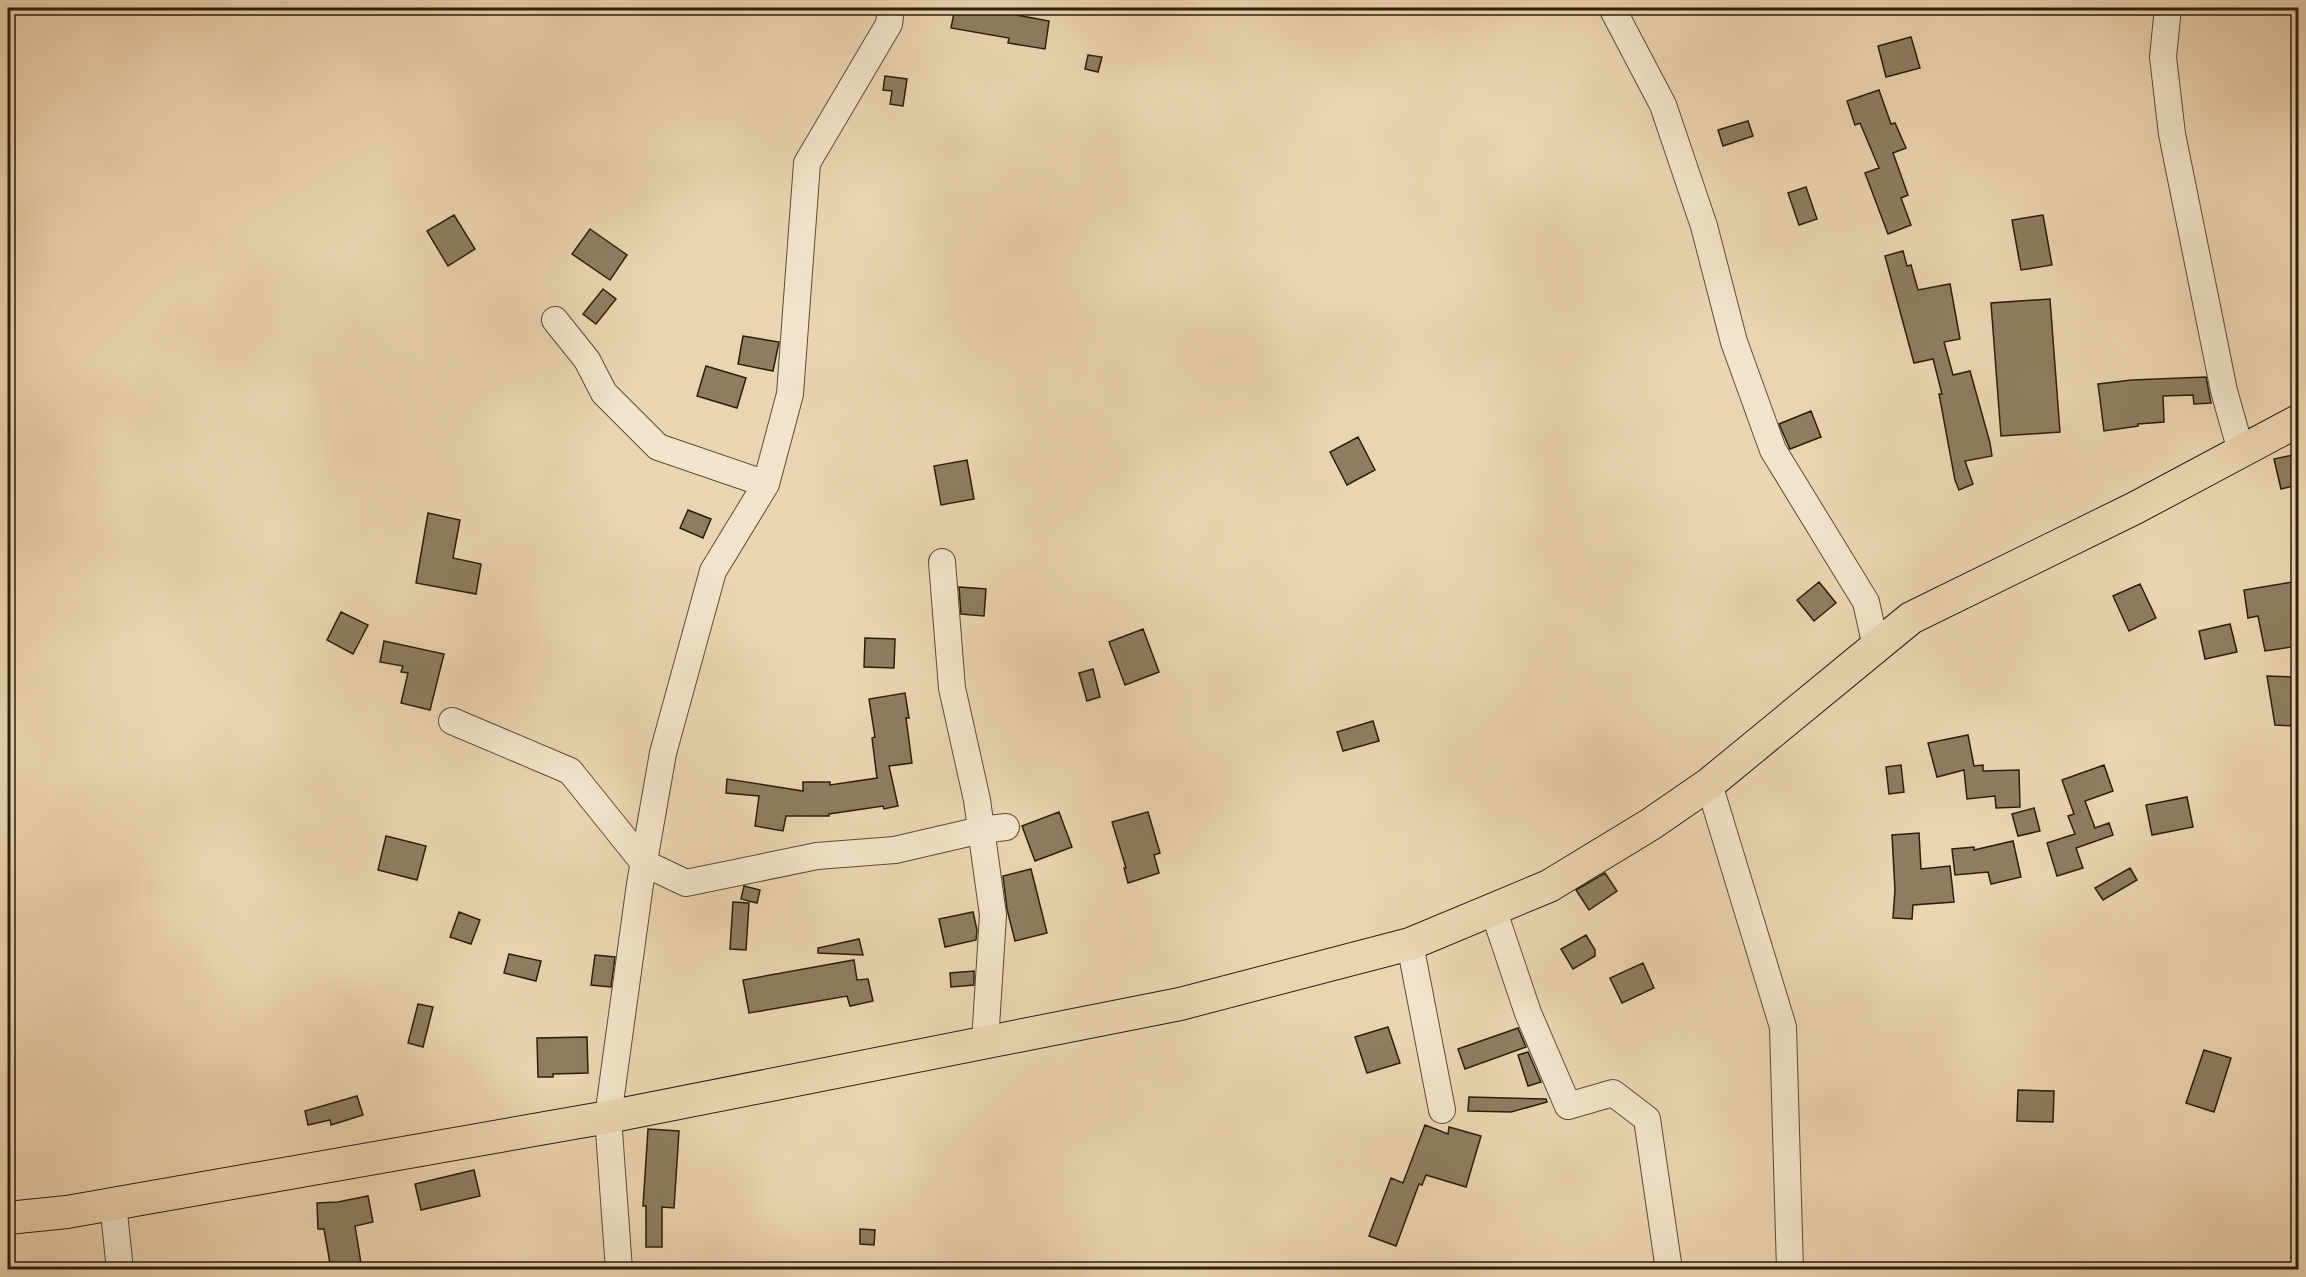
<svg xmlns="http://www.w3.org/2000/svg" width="2306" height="1277" font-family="'EB Garamond',serif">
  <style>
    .building { fill: #8f7d62; stroke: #2b1e0e; stroke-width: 1.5 }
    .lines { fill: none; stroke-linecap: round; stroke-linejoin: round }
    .minor-casing { stroke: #5b4c36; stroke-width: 28 }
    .major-casing { stroke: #2b1e0e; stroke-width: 34 }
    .minor { stroke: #f2e4cc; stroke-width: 26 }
    .major { stroke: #ebd5b0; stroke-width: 32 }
  </style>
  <rect width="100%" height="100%" fill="#ebd5b0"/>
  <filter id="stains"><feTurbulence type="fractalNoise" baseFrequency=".00333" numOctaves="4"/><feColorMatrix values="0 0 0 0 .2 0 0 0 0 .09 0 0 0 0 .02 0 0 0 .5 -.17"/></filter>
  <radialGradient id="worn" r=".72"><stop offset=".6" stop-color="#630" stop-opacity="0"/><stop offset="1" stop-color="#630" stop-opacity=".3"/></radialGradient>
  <path class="building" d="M955,8H979L1049,21L1045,49L1008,43L1009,38L951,28Z
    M1911,37L1920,68L1886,77L1878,46Z
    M1088,55L1102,57L1098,72L1085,69Z
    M885,76L907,79L903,106L890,104L892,91L883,90Z
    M1879,90L1891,124L1895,123L1906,148L1893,153L1908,195L1901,198L1911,225L1888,234L1865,173L1879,168L1860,123L1855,125L1847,101Z
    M1748,121L1753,136L1723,146L1718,130Z
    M1806,187L1817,219L1799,225L1788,193Z
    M454,215L475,249L448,266L427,231Z
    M2043,215L2052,265L2021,270L2012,220Z
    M590,229L627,255L610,280L572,254Z
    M1903,251L1907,266L1911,265L1918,290L1950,284L1960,339L1944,342L1953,375L1970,371L1990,443L1992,456L1965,461L1973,484L1959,490L1955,480L1939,394H1942L1933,359L1914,363L1885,256Z
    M603,289L616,299L596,324L583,314Z
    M2050,299L2060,432L2001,436L1991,303Z
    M743,336L779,342L773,371L738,364Z
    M706,366L746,378L737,408L697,396Z
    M2206,377L2211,403L2194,404L2193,395L2163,396L2164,422L2138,424V426L2104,431L2098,384L2132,380Z
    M1811,411L1821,437L1790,449L1779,424Z
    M1358,437L1375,470L1347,485L1330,452Z
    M2298,454V485L2281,489L2274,459Z
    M967,460L974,499L941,505L934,466Z
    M688,510L711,519L703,538L680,528Z
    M428,513L460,520L453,558L481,564L476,594L416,583Z
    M1819,582L1836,603L1814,621L1797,600Z
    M2292,582L2298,626V646L2265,651L2258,616L2248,618L2244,590Z
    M2140,584L2156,618L2129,631L2113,596Z
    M959,587L986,589L984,616L961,614Z
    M341,612L368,625L353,654L327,640Z
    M2230,624L2237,652L2205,659L2199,631Z
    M1143,629L1159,672L1125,685L1109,642Z
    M865,638L895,639L894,668L864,667Z
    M384,641L444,654L430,710L401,703L408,673L401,672L403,666L380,662Z
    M1093,669L1100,697L1087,701L1079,673Z
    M2267,676L2295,677L2293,726L2275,725Z
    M905,693L909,718H906L912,763L889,766L898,806L884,809L883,806L829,814V816H786L783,831L755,826L759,796L726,793L727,779L803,791V782H830V785L877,778L872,738L875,737L869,699Z
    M1373,721L1379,741L1343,751L1337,732Z
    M1968,735L1974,766L1983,765V771L2019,770L2020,807L1996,808L1995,796L1967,799L1964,770L1937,777L1928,743Z
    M1901,765L1904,792L1889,794L1886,767Z
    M2104,765L2113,791L2085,801L2095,828L2109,823L2113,835L2076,848L2083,868L2057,876L2047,843L2075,834L2068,816L2074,814L2062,780Z
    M2187,797L2193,827L2152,835L2146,805Z
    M2034,808L2040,831L2018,836L2012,814Z
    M1059,812L1072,847L1035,861L1022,826Z
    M1148,812L1160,853L1154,855L1159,873L1128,883L1124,868H1126L1112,822Z
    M1919,833L1921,869L1950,866L1954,902L1913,905L1912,919L1893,918L1895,890L1892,835Z
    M386,836L426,846L417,880L378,870Z
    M2013,841L2021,877L1991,884L1988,872L1955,875L1952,849L1974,847V850Z
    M2130,868L2137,880L2103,900L2095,888Z
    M1031,869L1047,933L1015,941L1007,909L1003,876Z
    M1605,873L1617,891L1589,910L1576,890Z
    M744,886L760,890L757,903L741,899Z
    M733,902L749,903L746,950L730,949Z
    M459,912L480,920L471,944L450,937Z
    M973,912L977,930L976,940L945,947L939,919Z
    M1586,935L1595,950V956L1573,969L1561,949Z
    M859,939L863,955L818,953V948Z
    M509,954L541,961L536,981L504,973Z
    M595,955L615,957L611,987L591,985Z
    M854,960L857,980L868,979L873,1001L850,1006L847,996L749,1013L743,980Z
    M1643,963L1654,988L1622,1003L1610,978Z
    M974,971V985L951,987L950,973Z
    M418,1004L433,1007L423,1047L408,1043Z
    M1388,1027L1400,1063L1367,1073L1355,1037Z
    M1518,1028L1526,1047L1465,1069L1458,1049Z
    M587,1037L588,1073L553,1074V1077H538L537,1038Z
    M2204,1050L2231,1058L2214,1112L2186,1103Z
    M1528,1052L1541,1082L1528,1086L1518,1055Z
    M2018,1090L2054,1091L2053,1122L2017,1121Z
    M357,1096L363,1115L331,1125L330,1120L308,1125L305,1111Z
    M1469,1097L1546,1099L1547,1102L1511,1112L1468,1111Z
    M1425,1125L1448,1134L1449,1127L1481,1136L1466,1187L1426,1175L1422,1185L1419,1184L1396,1246L1369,1236L1391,1178L1403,1183Z
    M648,1129L679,1131L674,1208L662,1207V1247H646V1206H643Z
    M474,1170L480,1196L421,1210L415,1184Z
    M368,1196L373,1222L355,1226L362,1269H331L324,1229H318L317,1203L338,1202Z
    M860,1229L875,1230L874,1245L860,1244Z"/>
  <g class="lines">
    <g class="minor-casing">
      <path id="minor" d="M1612,8L1663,105L1704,226L1734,342L1773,450L1866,602L1876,647
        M2168,8L2163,57L2172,134L2224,391L2241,451
        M555,320L587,360L604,393L658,447L766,484
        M942,562L952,688L977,800L993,915L985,1042
        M452,721L570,771L644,863L686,883L817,856L895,850L981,830L1006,827
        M1709,784L1783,1027L1790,1270
        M1493,909L1528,1013L1568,1106L1613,1093L1647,1119L1669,1270
        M1410,944L1442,1110
        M113,1203L120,1270
        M619,1270L608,1117L640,884L663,753L713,571L766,484L790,394L807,163L889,24L891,8"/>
    </g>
    <g class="major-casing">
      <path id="major" d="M8,1218L67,1212L608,1117L1180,1004L1410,944L1549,886L1651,824L1709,784L1911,618L2135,508L2298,421"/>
    </g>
    <use href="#minor" class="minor"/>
    <use href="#major" class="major"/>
  </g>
  <rect width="2306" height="1277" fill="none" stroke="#ebd5b0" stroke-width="30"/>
  <rect x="9" y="9" width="2288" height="1259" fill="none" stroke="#2b1e0e" stroke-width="3"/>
  <rect x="15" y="15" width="2276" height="1247" fill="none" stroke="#2b1e0e" stroke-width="1.5"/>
  <rect width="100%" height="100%" filter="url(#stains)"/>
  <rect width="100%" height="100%" fill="url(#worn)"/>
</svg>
